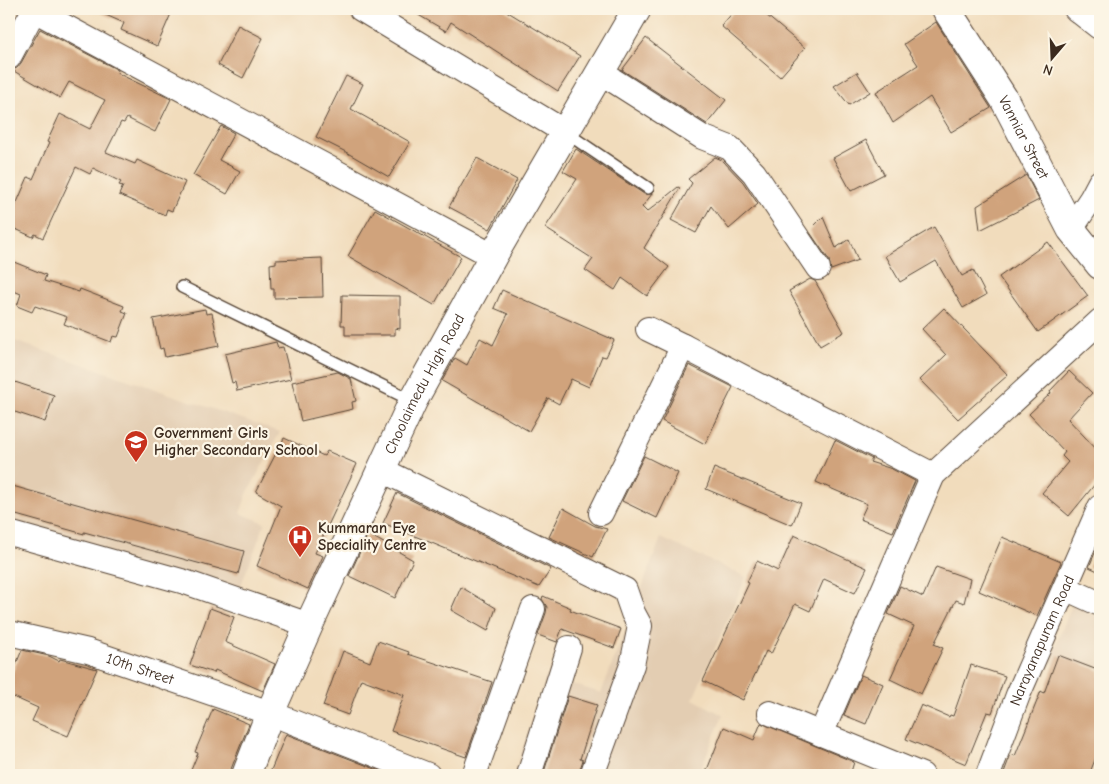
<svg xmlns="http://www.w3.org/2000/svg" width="1109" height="784" font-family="'Comic Neue',sans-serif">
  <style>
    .built { fill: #e3cdb2 }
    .building { fill: #d0a37b }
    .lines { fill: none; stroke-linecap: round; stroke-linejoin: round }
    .service-casing { stroke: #564536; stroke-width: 14 }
    .minor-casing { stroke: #564536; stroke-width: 26 }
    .tertiary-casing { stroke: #564536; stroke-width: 30 }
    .service { stroke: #fff; stroke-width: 11 }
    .minor { stroke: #fff; stroke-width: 24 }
    .tertiary { stroke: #fff; stroke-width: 28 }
    .labels { text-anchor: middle; stroke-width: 4.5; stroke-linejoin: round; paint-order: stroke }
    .street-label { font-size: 15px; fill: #3b2a1e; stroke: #fcf5e5 }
    .poi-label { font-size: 15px; font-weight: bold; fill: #3b2a1e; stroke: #fcf5e5; text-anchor: start }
  </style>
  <rect width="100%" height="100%" fill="#fcf5e5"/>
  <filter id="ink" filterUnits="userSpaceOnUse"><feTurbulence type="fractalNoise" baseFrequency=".02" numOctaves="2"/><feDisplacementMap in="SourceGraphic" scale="10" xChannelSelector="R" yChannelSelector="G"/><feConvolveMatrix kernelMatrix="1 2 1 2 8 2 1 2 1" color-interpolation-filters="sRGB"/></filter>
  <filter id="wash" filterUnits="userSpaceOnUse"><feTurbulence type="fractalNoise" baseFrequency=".0096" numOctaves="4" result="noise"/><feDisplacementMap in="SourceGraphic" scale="20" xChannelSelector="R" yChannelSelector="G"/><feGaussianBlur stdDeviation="1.12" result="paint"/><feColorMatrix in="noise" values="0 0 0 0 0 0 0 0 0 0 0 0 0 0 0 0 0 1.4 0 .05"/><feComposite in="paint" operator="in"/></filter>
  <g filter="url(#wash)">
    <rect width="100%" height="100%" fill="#f1dcbc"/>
    <path class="built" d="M9,339L280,432L247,494L240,513L265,523L234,603L9,536Z
      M661,538L746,577L693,699L723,715L698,775H514L546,676L601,693Z
      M1080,585L1100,593V683L1049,662Z"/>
    <g id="blocks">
      <path class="building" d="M92,9H173L157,46L121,30L124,23Z
        M408,9H503L580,56L558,91L451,22L446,31Z
        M736,9H759L805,48L780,77L721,26Z
        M936,22L991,108L951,132L930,97L893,123L876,92L918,65L904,44Z
        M238,25L263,38L243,78L218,65Z
        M40,29L118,70L117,73L171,99L155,132L127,118L124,123L121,122L106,152L135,164L137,160L185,182L172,211L167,209L165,215L119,195L123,186L119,185L121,182L93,168L90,174L76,167L43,238L35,234L33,237L9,226V217L14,206L15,207L28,177L33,179L49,143L47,142L60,114L90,129L105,100L69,82L60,98L12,70L17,68L21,63Z
        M646,38L726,100L707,124L622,70Z
        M857,72L870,92L849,105L834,86Z
        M346,76L363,84L351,109L410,142L389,177L344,151L316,137Z
        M221,126L234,133L219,160L240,171L227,194L193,175Z
        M866,140L884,174L851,191L833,158Z
        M576,149L644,194H652L642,207L647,212L678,187L680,188L644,248L669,267L647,296L622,278L615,290L585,270L593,259L545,228L577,179L563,171Z
        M715,157L722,160L743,182L758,204L729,229L711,206L696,233L671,220L692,183L688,179Z
        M477,158L517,180L490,229L449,207Z
        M1026,175L1039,200L980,230L977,206Z
        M375,209L461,257L434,305L348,256Z
        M823,217L836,248L849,239L858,260L831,270L829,260L809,231Z
        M934,227L962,276L973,270L986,295L963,308L936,261L900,282L885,256Z
        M1048,242L1088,296L1038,332L999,277Z
        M322,258L323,297L274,298V289H271L270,264L276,263V260Z
        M9,260L46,275L44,281L79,292L80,289L124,306L122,311L127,313L118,337L113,336L111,342L64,324L67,317L35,306L32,312L17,306L21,294L9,289Z
        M810,279L815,281L844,332L820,346L789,291Z
        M502,290L614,340L606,357L602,356L589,387L571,379L559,404L548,398L529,431L442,381L455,358L467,365L480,338L493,345L508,314L494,308Z
        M342,295L400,296V329L395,328V335H345V325H341Z
        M944,308L1008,375L958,419L920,380L946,355L922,329Z
        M205,309L206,314L212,313L219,346L165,357L163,348L160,349L153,319Z
        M276,342L278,348L283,347L291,379L237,391L235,382L232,383L225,354Z
        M689,365L733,387L705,444L662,421Z
        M1069,371L1092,393L1068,419L1100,453V478L1069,516L1042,493L1068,462L1062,456L1065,452L1029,414L1051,393L1050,391Z
        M338,372L351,379L356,401L352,402L353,409L301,421L292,382Z
        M9,380L54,395L45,422L9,410Z
        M284,438L324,456L327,451L357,464L315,553L323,556L308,589L257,566L281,506L256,492Z
        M835,440L872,459L870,462L892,469L915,481L893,532L860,519L867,504L816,482Z
        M644,456L678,473L657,518L622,501Z
        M714,468L801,503L792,525L706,489Z
        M9,485L244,551L238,574L84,532V534L9,513Z
        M397,493L551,569L539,587L383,523Z
        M563,508L595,526L607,529L593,557L549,537Z
        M368,534L413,560L395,598L349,576Z
        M794,535L867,568L855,593L824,579L810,611L795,604L771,654L766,651L743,700L703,681L749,583L747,582L757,561L778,571Z
        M1002,537L1061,562L1037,616L979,591Z
        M1100,541V572L1089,567Z
        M936,567L970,579L964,603L956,600L934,644L943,648L921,694L890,679L914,626L888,614L900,586L923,597Z
        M461,587L496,608L488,631L451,610Z
        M543,596L571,608L570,610L621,629L614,648L562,629L557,642L538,635L546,613L547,607L542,599Z
        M210,608L234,617L225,642L275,664L263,691L215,670L214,673L190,665Z
        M378,641L409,652L408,654L492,682L466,757L391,731L404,695L361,679L348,715L323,706L343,651L370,662Z
        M22,650L49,656L59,661L60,659L97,669L68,736L32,721L38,708L9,695V681Z
        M1058,655L1100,671V747L1089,775H1003L1011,754L1015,756L1041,691L1044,693Z
        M971,665L1005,676L992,713L987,712L966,764L906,739L921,705L949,717L950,715L953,716Z
        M861,675L883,684L866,724L844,715Z
        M568,696L597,705L580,759L583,760L578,775H543Z
        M213,709L249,724L231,769V775H189L198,753L195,752Z
        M761,723L854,762L850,775H705L724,727L754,740Z
        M286,734L391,775H269Z"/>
    </g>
  </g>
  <g filter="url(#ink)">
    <use href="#blocks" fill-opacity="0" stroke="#564536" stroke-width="1"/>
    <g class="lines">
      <g class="service-casing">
        <path id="service" d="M565,132L648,188
          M182,287L413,401"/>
      </g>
      <g class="minor-casing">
        <g id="minor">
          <path d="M361,9L565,132"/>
          <path d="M1076,9L1099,27"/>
          <path d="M9,57L34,10L493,256"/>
          <path d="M600,72L702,137L730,148L754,173L818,268"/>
          <path d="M1071,229L1091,199L1100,182"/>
          <path d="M648,329L683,346L933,475"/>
          <path d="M382,470L625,590L633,613L640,626L632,665L592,775"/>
          <path d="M601,513L683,346"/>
          <path d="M9,533L185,582L309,625"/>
          <path d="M1065,588L1100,604"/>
          <path id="s1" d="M9,633L88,651L270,713L428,775"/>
          <path d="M770,713L922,775"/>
          <path d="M821,734L933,475L1100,321"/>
          <path d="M474,775L533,609"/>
          <path d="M529,775L569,648"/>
          <path id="s2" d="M988,775L1018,695L1100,507"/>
        </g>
      </g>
      <g class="tertiary-casing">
        <g id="tertiary">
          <path id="s3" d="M946,9L1004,99L1071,229L1100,265"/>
          <path id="s4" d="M246,775L270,713L309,625L413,401L493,256L637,9"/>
        </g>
      </g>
      <use href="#service" class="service"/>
      <use href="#minor" class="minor"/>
      <use href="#tertiary" class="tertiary"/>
    </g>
  </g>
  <defs>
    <g id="school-pin" transform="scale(1.25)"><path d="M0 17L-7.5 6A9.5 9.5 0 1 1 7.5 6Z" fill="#c8321e" stroke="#fcf5e5"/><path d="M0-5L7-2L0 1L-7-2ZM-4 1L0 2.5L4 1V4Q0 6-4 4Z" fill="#fff"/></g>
    <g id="hospital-pin" transform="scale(1.25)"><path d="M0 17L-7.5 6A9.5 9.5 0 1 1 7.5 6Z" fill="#c8321e" stroke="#fcf5e5"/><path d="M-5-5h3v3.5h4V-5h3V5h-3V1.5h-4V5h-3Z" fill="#fff"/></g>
  </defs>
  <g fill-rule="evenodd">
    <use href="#school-pin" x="136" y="442"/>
    <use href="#hospital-pin" x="300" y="537"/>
  </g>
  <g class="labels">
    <g class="street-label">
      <text dy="5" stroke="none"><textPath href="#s3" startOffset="150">Vanniar Street</textPath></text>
      <text dy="5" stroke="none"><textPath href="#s4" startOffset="430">Choolaimedu High Road</textPath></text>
      <text dy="5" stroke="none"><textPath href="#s2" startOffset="145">Narayanapuram Road</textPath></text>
      <text dy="5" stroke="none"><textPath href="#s1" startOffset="136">10th Street</textPath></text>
    </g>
    <g class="poi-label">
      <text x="154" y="438">Government Girls<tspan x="154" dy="17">Higher Secondary School</tspan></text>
      <text x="318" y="533">Kummaran Eye<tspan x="318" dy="17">Speciality Centre</tspan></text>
    </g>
  </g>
  <rect width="1109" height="784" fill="none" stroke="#fcf5e5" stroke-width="30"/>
  <g transform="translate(1052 58) rotate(199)" stroke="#fcf5e5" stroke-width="4" paint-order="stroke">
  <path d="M0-4L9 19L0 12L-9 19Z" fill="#3b2a1e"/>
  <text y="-8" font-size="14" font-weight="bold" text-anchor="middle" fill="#3b2a1e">N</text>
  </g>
</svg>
